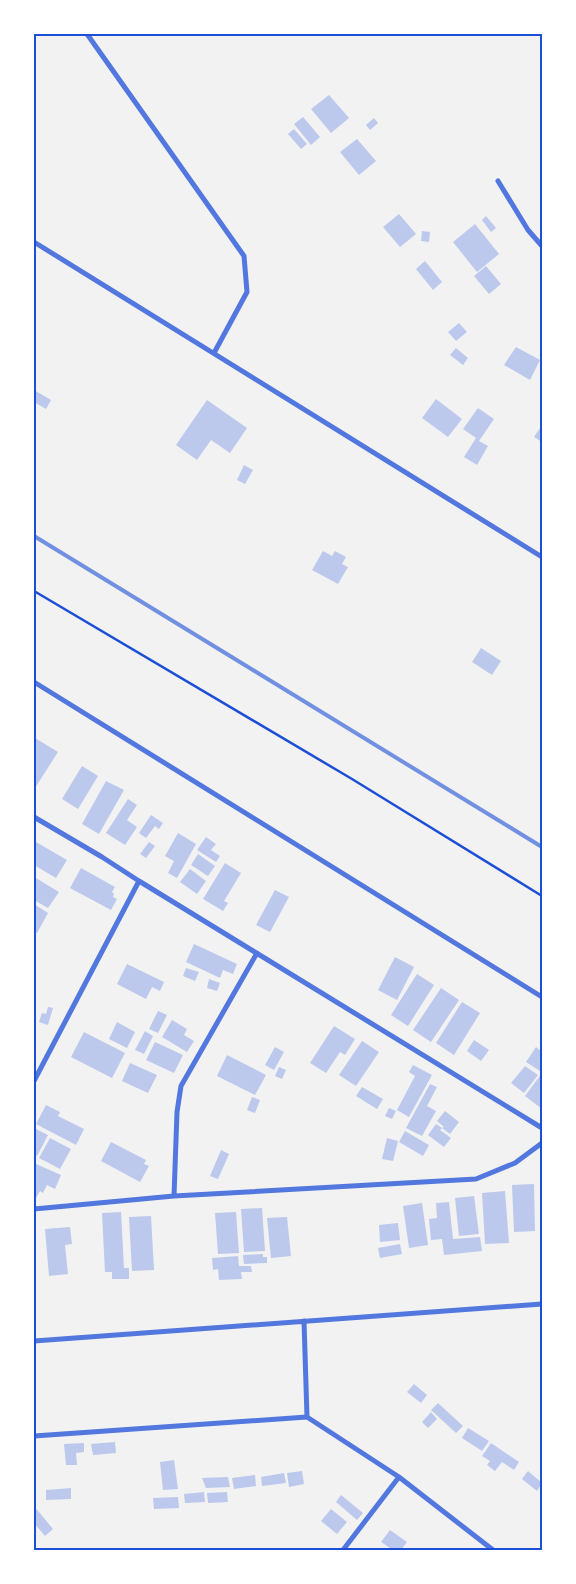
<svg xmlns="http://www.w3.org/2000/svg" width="576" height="1584" font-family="Roboto,sans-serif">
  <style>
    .building { fill: #bdc9ec }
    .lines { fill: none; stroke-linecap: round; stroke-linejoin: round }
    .path { stroke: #1d4ed8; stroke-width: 2.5 }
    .minor { stroke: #5277de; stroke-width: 5 }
    .rail { stroke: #7290e2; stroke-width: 4 }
    .neatline { fill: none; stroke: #1d4ed8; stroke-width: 2 }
  </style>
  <rect width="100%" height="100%" fill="#f2f2f2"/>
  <path class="building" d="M329,95L349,118L331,133L311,109Z
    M303,117L320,137L311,145L294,124Z
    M374,118L378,123L370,130L366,125Z
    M294,129L307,144L301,149L288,134Z
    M357,139L376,161L359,175L340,152Z
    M399,214L416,234L400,247L383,227Z
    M486,216L496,228L491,232L482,220Z
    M475,224L499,254L477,272L453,242Z
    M422,231L430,232L429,242L421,241Z
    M425,261L442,282L433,290L416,269Z
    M486,266L501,284L489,294L474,276Z
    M459,323L467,332L456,341L448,332Z
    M516,347L540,360L530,380L504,365Z
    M456,348L468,358L463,365L450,355Z
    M34,390L51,400L46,409L34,402Z
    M436,399L462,419L448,437L422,418Z
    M207,400L247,428L230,453L211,440L197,460L176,445Z
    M478,408L494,419L479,441L488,446L477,465L464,457L476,438L463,429Z
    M542,425V442L534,437Z
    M244,465L253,470L245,484L237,480Z
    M323,551L332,556L335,551L346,557L342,564L348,567L338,584L312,570Z
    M481,648L501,661L492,675L472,662Z
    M35,738L58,752L35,788L34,787V740Z
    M82,766L98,776L78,809L62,799Z
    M106,781L124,790L99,834L82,824Z
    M128,799L137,805L127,820L137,827L125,845L106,833Z
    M151,815L163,823L159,829L155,826L146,838L139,833Z
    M178,833L196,844L177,878L168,873L174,861L165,856Z
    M206,837L216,844L211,850L220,856L216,862L197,850Z
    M36,842L67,860L56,878L34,865V846Z
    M149,842L155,846L146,858L140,854Z
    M198,854L215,866L208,876L191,865Z
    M225,863L241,873L224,901L228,903L223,911L203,899Z
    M81,868L115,887L112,892L114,894L113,897L117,899L111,910L70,888Z
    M190,869L206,881L197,894L180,882Z
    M34,877L59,892L48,908L34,900Z
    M275,890L289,897L270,932L256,925Z
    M34,904L48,913L37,933L34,931Z
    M194,944L237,964L233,974L223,970L220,978L186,962Z
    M395,957L414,967L397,1000L378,990Z
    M127,964L164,982L160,991L152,987L146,999L117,984Z
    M186,968L199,972L195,981L183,976Z
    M417,974L434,985L408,1026L391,1015Z
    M209,979L220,983L217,991L207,988Z
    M441,988L459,1000L431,1042L413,1030Z
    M462,1002L480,1013L454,1055L436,1043Z
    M48,1007L53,1008L48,1025L39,1022L42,1013L46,1014Z
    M158,1011L167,1015L158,1033L149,1029Z
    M172,1020L187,1029L184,1035L194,1041L187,1052L162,1037Z
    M117,1022L135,1032L127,1048L109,1039Z
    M334,1026L355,1039L345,1055L340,1052L326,1073L310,1063Z
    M145,1031L153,1036L144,1054L135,1050Z
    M84,1032L125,1053L112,1078L71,1057Z
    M474,1040L489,1050L481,1061L467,1051Z
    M362,1041L379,1052L356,1086L339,1075Z
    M155,1042L183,1055L174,1073L146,1060Z
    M275,1047L284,1052L274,1070L265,1065Z
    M536,1047L542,1052V1067L540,1071L526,1062Z
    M227,1055L266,1075L255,1095L217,1076Z
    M130,1063L157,1075L148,1093L122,1081Z
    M413,1065L432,1075L409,1117L397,1110L415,1076L409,1072Z
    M525,1066L538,1075L524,1093L511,1083Z
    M279,1067L286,1070L282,1079L275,1076Z
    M542,1073V1109L525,1096Z
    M430,1084L437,1087L427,1106L436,1111L422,1136L406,1128Z
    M362,1087L383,1099L377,1109L356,1096Z
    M252,1097L260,1100L255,1113L247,1110Z
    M46,1105L60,1112L58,1116L84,1129L76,1145L36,1124Z
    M389,1108L396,1111L392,1119L385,1116Z
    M445,1111L459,1122L450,1134L442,1128L444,1127L437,1121Z
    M436,1124L442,1128L440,1130L451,1138L444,1147L428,1135Z
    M34,1128L48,1135L37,1156L34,1154Z
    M405,1131L429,1145L423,1156L399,1142Z
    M50,1138L71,1149L60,1169L39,1158Z
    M387,1138L398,1141L393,1161L382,1159Z
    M111,1142L146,1160L144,1164L149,1166L140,1182L101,1161Z
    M221,1150L229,1154L218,1179L210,1176Z
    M34,1163L61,1175L55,1189L47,1185L43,1193L40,1191L36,1198L34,1197Z
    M534,1184L535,1231L514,1232L512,1185Z
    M505,1191L509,1243L485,1244L482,1193Z
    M474,1196L479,1234L459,1236L455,1198Z
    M449,1202L453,1239L480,1237L482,1251L444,1255L442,1239L431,1240L429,1219L437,1218L436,1203Z
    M422,1203L428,1245L409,1248L403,1206Z
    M262,1208L265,1251L244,1252L241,1209Z
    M121,1212L124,1268H129V1279H112V1272H105L102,1213Z
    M236,1212L239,1253L218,1254L215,1213Z
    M151,1216L154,1270L132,1271L129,1217Z
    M287,1217L291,1256L271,1258L267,1218Z
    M398,1223L400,1240L380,1242L379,1225Z
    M70,1227L72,1244L65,1245L68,1274L49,1276L45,1229Z
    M400,1244L402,1254L380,1258L378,1248Z
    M263,1254V1257H267V1263L244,1264L243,1255Z
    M238,1256L239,1266H251L252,1272H241L242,1279L219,1280L218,1269L213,1270L212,1258Z
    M414,1384L427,1395L421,1403L407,1392Z
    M438,1403L463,1426L456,1433L431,1410Z
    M431,1412L437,1419L428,1428L422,1422Z
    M468,1428L489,1441L482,1451L462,1438Z
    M115,1442L116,1453L93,1455L91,1444Z
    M84,1443V1452L76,1453L77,1465H66L64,1444Z
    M491,1443L519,1462L514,1470L502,1462L495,1471L487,1465L490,1461L482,1456Z
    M174,1460L178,1489L163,1490L160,1462Z
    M302,1471L304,1484L289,1487L287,1473Z
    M528,1471L542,1483L537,1491L522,1479Z
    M284,1473L286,1483L262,1486L261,1477Z
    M255,1475L256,1486L234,1489L232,1478Z
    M228,1477L230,1487L206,1488L202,1478Z
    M71,1488V1499L46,1500V1490Z
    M204,1492L205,1502L185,1503L184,1494Z
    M227,1492L228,1502L208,1503L207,1493Z
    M341,1495L363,1513L357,1520L336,1502Z
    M178,1497L179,1508L154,1509L153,1498Z
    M34,1506L53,1529L45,1536L34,1523Z
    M331,1509L347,1522L337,1534L321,1521Z
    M390,1530L407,1542L401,1550H393L381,1542Z"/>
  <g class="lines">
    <path class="path" d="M34,591L352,779L542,896"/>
    <path class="minor" d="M87,34L244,256L247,292L214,353
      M498,181L528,230L542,246
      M34,242L542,557
      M34,682L542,997
      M34,817L102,857L139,881L542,1128
      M34,1081L139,881
      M174,1196L177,1112L181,1086L257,953
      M34,1209L174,1196L476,1179L515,1163L542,1143
      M304,1321L307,1417
      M34,1341L542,1304
      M34,1436L307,1417L399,1477L493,1550
      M343,1550L399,1477"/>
    <path class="rail" d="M34,536L542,847"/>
  </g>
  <rect width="576" height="1584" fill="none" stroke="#ffffff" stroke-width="70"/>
  <rect x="35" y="35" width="506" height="1514" class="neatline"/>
</svg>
